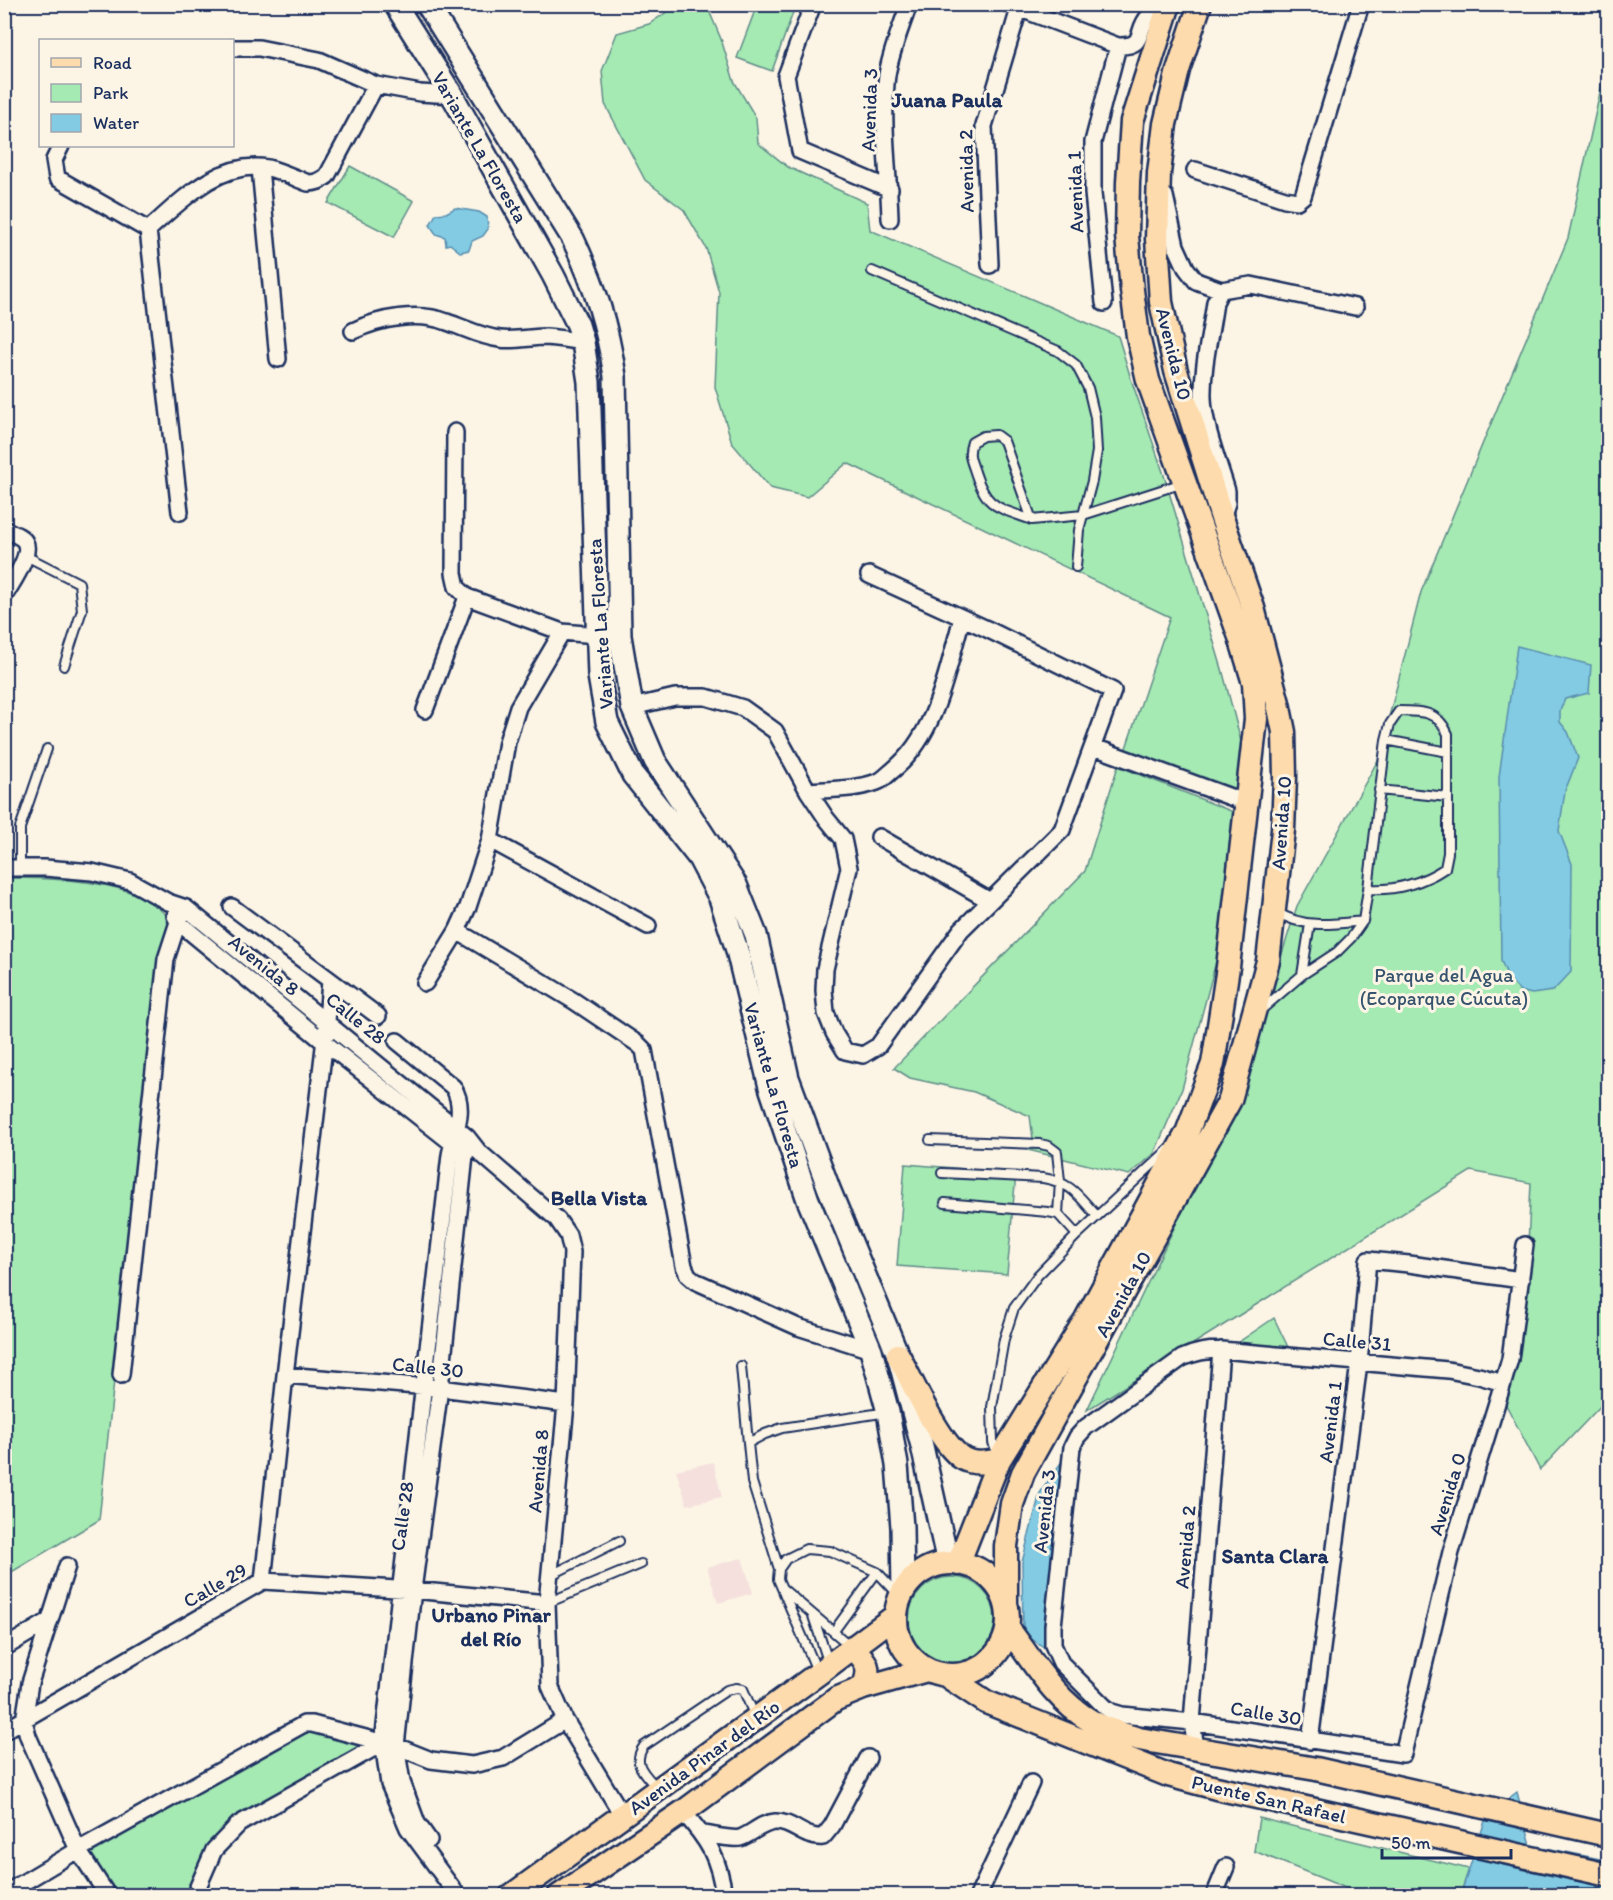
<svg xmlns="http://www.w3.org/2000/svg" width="1613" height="1900" font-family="Itim,sans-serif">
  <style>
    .built { fill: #f5e0de }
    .green { fill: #a5e9b3; stroke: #608c88; stroke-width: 1.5 }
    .water { fill: #82cbe3; stroke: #598dae; stroke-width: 1.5 }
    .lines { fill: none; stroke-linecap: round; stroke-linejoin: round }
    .lane-casing { stroke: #1b2f5e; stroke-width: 12 }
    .street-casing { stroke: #1b2f5e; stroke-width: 20 }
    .secondary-casing { stroke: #1b2f5e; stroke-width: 26 }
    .primary-casing { stroke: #1b2f5e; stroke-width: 27 }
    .lane { stroke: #fcf5e5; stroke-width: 8 }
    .street { stroke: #fcf5e5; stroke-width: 15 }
    .secondary { stroke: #fcf5e5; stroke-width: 21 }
    .primary { stroke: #fedbac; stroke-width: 22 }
    .labels { text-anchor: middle; stroke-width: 6; stroke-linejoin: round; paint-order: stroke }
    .street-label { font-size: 20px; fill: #1b2f5e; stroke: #fcf5e5 }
    .park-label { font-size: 20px; fill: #37546f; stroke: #fcf5e5 }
    .neighbourhood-label { font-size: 21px; font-weight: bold; fill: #1b2f5e; stroke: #fcf5e5 }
  </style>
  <rect width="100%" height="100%" fill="#fcf5e5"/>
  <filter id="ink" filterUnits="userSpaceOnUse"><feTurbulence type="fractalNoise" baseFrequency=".0167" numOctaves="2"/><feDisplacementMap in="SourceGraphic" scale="12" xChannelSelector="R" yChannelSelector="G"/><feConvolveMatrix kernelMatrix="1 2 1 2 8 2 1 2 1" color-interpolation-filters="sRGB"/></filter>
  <g filter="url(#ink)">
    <path class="built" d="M713,1462L722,1497L687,1505L676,1470Z
      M742,1558L753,1593L718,1603L707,1567Z"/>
    <path class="green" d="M677,5H698L710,13L721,39L734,81L756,118L758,143L788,167L867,203L870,230L1118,336L1131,379L1163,472L1222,669L1242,745L1239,793L1125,751L1170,617L847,463L807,497L770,488L732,443L715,387L719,292L706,248L684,210L645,180L605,104L602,71L617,33L649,24Z
      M757,5H787L795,7L772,71L737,58Z
      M1608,56V1398L1540,1470L1504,1401L1526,1285L1531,1183L1471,1171L1087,1410L1238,1094L1297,906L1378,760L1421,592L1568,238Z
      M350,166L414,201L394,237L328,203Z
      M1118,766L1241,815L1228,917L1182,1089L1154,1154L1129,1175L1028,1150L1033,1139L1030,1116L974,1092L910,1078L894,1068L1085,871Z
      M4,878C44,878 111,879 145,899C155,904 163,912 171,919L160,953L99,1520L5,1576Z
      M905,1164L1016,1173L1007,1274L897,1266Z
      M1274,1318L1288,1347L1286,1353L1230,1348Z
      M909 1620a43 43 0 1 1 86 0a43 43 0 1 1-86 0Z
      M305,1729L371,1747L235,1819L188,1895H116L86,1853Z
      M1259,1818L1469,1869L1460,1895H1363L1254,1851Z"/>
    <path class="water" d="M455,208L479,212L487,217L488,229L483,236L472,241L469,250L460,252L450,244L446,245L445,237L436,234L430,225L436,214L446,213Z
      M1517,646L1591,665L1589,693L1565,699L1560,711V722L1568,732L1578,758L1565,791L1559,831L1572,864L1571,972L1553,991L1532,994L1520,991L1509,979L1501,961L1499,777Z
      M1067,1454L1045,1648L1023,1633L1022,1562L1040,1493Z
      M1517,1792L1531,1845L1605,1860L1608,1856V1895L1460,1896L1487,1815Z"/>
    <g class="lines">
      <g class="lane-casing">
        <path id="lane" d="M872,271L1058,351L1076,365L1088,388L1095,417L1097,451L1092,481L1079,530L1076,567
          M996,435L1004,441L1032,520C996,507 986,508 974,469C970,458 968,454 972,442L983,436Z
          M1032,520L1083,515L1183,483
          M26,556L79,583L82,610L64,666
          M1386,740L1448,752
          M1379,790L1448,797
          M20,868V828L47,749
          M1277,912C1303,929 1334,924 1363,921
          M1302,975L1310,924
          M1261,1010L1302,975L1337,952L1351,938L1363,921L1368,889L1386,740L1390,724L1399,711C1422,711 1438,711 1448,734V853L1445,868C1423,883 1395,891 1368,889
          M930,1140L1040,1144L1049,1146L1057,1152L1060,1181L1058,1214
          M942,1173L1043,1178C1073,1183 1078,1196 1097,1216
          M945,1203L1048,1212L1058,1214L1077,1235
          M741,1366L748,1443
          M997,1456L993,1442L992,1407L1004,1339L1014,1308L1038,1275L1077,1235L1168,1150
          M779,1569L752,1482L748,1443L765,1434L782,1428L888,1412
          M551,1575L619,1541
          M783,1589L849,1645
          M547,1603L641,1564
          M813,1616L828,1661
          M834,1631L877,1572
          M817,1671L778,1579L779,1569L786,1559L806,1549L830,1551L877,1572L899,1595
          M657,1788C645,1774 631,1764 644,1746L727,1690L736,1688L743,1689L755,1717"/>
      </g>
      <g class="street-casing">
        <path id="street" d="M813,4L786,76L800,151L890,189
          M1008,4L1118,46C1147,47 1135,30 1149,16L1165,15
          M232,48H259L319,60L376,85L420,93L452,95
          M61,146L54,160L57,178L148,230
          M260,168L278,359
          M1195,170L1285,199L1297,201L1303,196L1361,4
          M1165,196L1176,246L1186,268L1196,281L1221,290L1251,285L1355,307
          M890,219C889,173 881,120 887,75C891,51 901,28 909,4
          M148,230C181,201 219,160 268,168C281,171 295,178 308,183C316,183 320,181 327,176L376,85
          M148,230L180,512
          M990,265L984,126L1019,9
          M1221,290L1215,302C1211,333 1202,366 1203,398C1204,426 1219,464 1227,491V503L1222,518
          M1104,303L1093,193V142L1118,46
          M353,331C380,318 418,311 447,322C465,328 481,337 500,339C515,341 531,337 546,337C558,338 571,340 583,342
          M455,432L454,573L457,587L467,597L562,632L608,636
          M4,529C11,533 22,536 25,542C32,554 11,585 4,596
          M632,707L675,697H706L743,708L775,731L808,791L826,818L843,839L849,868L825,969L824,990L826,1013L834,1033L845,1051L863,1055L878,1046L961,930L1062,830L1113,691L987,629L869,575
          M425,710L467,597
          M1094,747L1247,803
          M808,791C831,789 855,790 877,782C883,780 887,775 892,771C937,735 947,670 962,618
          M879,837L990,901
          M490,840L648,926
          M4,868H45L92,872L130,881L168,902L186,908L467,1137L478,1151L557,1219L568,1235L572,1252L566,1404L547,1603L550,1686L565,1720L623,1816
          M232,907L378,1016
          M175,916L178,922L324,1042L452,1143L458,1146
          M457,931L574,1001L638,1044L644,1050L684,1266L688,1275L695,1281L798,1327L871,1350
          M425,983L457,931L468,907L490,840L507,742L518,707L562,632
          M397,1041L453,1087C467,1109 454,1133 450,1155L383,1743L389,1784L408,1828L458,1896
          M121,1375L166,959L178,922L186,908
          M285,1375L440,1388L566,1404
          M1503,1383L1479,1376L1448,1370L1221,1350C1207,1350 1195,1352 1182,1358L1086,1427L1077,1437L1072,1447L1053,1626V1645L1061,1663L1105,1707L1112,1712L1122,1715L1192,1722L1403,1754L1451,1552L1503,1383L1510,1359L1525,1245
          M67,1566L30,1683L24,1721L28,1736L78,1850L108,1896
          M263,1581L285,1375L327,1022L330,980
          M4,1648L49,1621
          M4,1731L263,1581L413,1590L547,1603
          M1310,1741L1359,1363L1368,1260L1409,1264L1521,1280
          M1196,1748L1192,1722L1221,1350
          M683,1812C708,1840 719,1857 724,1896
          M703,1834C712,1835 733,1840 740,1838C752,1834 761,1823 775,1822C793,1821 803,1839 823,1837L832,1826L868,1758
          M429,1840L417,1823L402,1782L396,1746L413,1590L440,1388L467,1137
          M4,1894L78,1850L304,1724H312L396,1746L431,1760L472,1765L503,1758L565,1720
          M194,1896L214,1850L239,1824L383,1743
          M978,1896L1031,1783
          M1214,1896L1226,1867"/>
      </g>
      <g class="secondary-casing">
        <path id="secondary" d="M395,4L452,95L553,275L578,325L583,342L589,382L599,676L607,722L633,775L699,858L720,898L737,950L770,1087L808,1200L871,1350L888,1412L897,1465L902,1527L903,1590
          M427,4L573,239C595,286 607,324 615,376L620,636L632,707L655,761L736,885L756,935L788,1078L829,1189L898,1355L922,1446L948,1563"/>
      </g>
      <g class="primary-casing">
        <path id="primary" d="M898,1355C912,1381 939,1443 962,1458C973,1465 987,1463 999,1460
          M896 1619a56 56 0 1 1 112 0a56 56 0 1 1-112 0Z
          M958,1564L999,1460L1086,1319L1187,1133L1213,1064L1228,967L1256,719L1254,683L1240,637L1148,380L1138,336L1132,290L1127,236L1128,182L1132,121L1169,4
          M1006,1604V1546L1012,1504L1023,1473L1230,1100L1268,961L1283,830L1285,777L1284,732L1278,703L1253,608L1222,518L1176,371L1161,302L1157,239L1159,173L1165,124L1178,70L1200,4
          M1008,1628C1032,1660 1055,1701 1091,1721C1106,1730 1123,1734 1139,1739L1316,1769L1608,1835
          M852,1647C867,1661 872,1668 863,1688
          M947,1676L986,1702L1168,1775L1216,1788L1608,1875
          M511,1896L819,1673L895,1616
          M559,1896L683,1812L836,1699L863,1688L927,1670"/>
      </g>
      <use href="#lane" class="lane"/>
      <use href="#street" class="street"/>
      <use href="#secondary" class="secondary"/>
      <use href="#primary" class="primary"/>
    </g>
  </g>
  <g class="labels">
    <g class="street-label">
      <text transform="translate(869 110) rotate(-88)" y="7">Avenida 3</text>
      <text transform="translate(480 147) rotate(60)" y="7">Variante La Floresta</text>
      <text transform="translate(966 171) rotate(-91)" y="7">Avenida 2</text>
      <text transform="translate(1075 192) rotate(-92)" y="7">Avenida 1</text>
      <text transform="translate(1174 354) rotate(76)" y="7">Avenida 10</text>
      <text transform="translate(600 624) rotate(-94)" y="7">Variante La Floresta</text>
      <text transform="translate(1281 823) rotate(-86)" y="7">Avenida 10</text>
      <text transform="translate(264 965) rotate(39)" y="7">Avenida 8</text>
      <text transform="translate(356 1018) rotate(39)" y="7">Calle 28</text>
      <text transform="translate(774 1085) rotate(74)" y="7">Variante La Floresta</text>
      <text transform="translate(1123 1294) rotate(-61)" y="7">Avenida 10</text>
      <text transform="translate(1357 1341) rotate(5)" y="7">Calle 31</text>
      <text transform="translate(428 1367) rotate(6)" y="7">Calle 30</text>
      <text transform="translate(1330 1422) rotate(-83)" y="7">Avenida 1</text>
      <text transform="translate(538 1471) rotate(-85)" y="7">Avenida 8</text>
      <text transform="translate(1447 1494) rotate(-73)" y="7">Avenida 0</text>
      <text transform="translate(1044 1511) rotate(-84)" y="7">Avenida 3</text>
      <text transform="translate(402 1516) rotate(-82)" y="7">Calle 28</text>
      <text transform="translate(1185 1547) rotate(-85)" y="7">Avenida 2</text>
      <text transform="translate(215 1585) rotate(-30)" y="7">Calle 29</text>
      <text transform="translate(1266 1713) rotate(9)" y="7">Calle 30</text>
      <text transform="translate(704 1757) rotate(-36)" y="7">Avenida Pinar del Río</text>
      <text transform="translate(1269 1799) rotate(13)" y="7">Puente San Rafael</text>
    </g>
    <g class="park-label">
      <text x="1444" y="982">Parque del Agua<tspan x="1444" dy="23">(Ecoparque Cúcuta)</tspan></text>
    </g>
    <g class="neighbourhood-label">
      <text x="947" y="107">Juana Paula</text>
      <text x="599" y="1205">Bella Vista</text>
      <text x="1275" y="1563">Santa Clara</text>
      <text x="491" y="1622">Urbano Pinar<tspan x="491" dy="24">del Río</tspan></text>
    </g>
  </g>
  <rect width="1613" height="1900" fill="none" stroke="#fcf5e5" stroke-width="24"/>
  <rect x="12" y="12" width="1589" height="1876" fill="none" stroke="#1b2f5e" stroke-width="2" filter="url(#ink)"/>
  <rect x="39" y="39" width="195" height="108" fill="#fcf5e5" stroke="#a2a6af" stroke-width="1.5"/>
  <rect x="51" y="58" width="30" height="9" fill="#fedbac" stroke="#a2a6af" stroke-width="1.5"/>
  <text x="93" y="69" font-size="18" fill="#1b2f5e">Road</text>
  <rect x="51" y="84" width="30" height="18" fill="#a5e9b3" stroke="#a2a6af" stroke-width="1.5"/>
  <text x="93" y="99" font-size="18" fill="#1b2f5e">Park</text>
  <rect x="51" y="114" width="30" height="18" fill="#82cbe3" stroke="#a2a6af" stroke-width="1.5"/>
  <text x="93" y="129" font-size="18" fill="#1b2f5e">Water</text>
  <path d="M1382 1849v9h129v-9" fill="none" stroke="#1b2f5e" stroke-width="3"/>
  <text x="1391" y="1849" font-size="18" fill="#1b2f5e" stroke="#fcf5e5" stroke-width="4.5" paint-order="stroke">50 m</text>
</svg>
